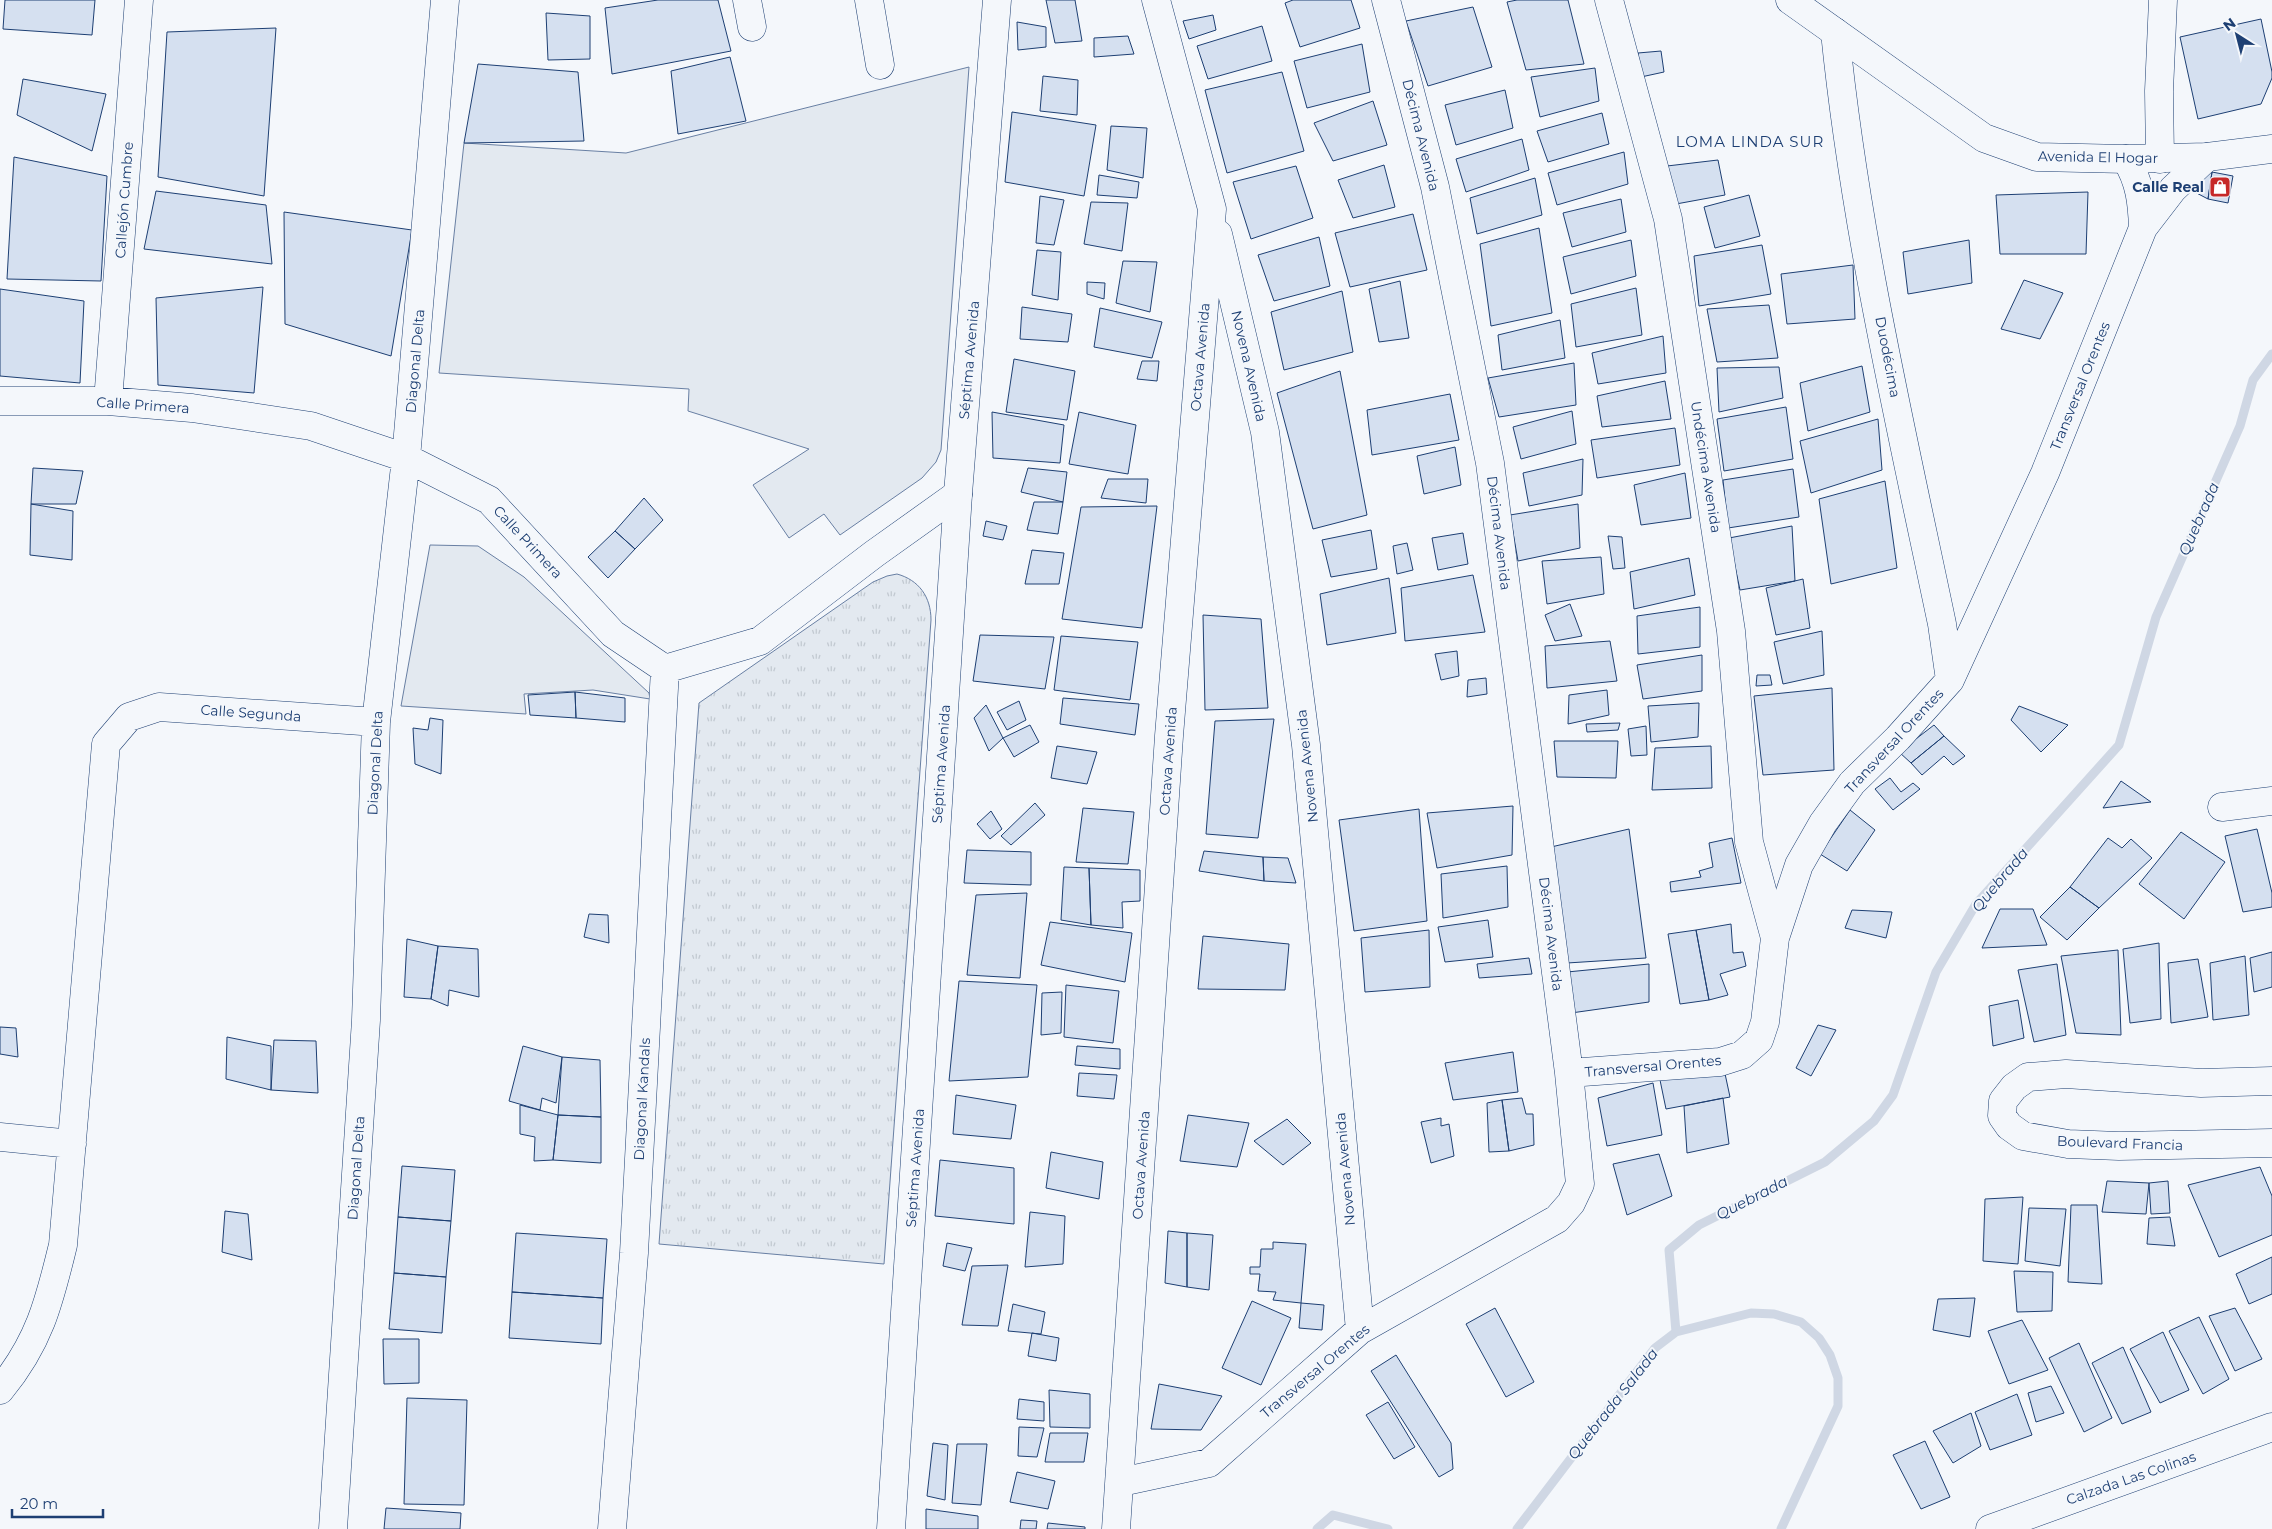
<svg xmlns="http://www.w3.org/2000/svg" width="2272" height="1529" font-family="Montserrat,sans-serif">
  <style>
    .grass { fill: #e3e9f0; stroke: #687fa3 }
    .park { fill: url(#park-tufts); stroke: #687fa3 }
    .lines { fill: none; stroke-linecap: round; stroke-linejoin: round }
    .stream { stroke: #cfd7e4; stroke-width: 9 }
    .building { fill: #d5e0f0; stroke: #1d3f73 }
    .minor-casing { stroke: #1d3f73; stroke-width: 29 }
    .tertiary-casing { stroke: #1d3f73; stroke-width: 29 }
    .minor { stroke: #f4f7fb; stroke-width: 28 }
    .tertiary { stroke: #f4f7fb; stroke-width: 28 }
    .labels { text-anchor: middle; stroke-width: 4; stroke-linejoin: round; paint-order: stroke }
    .street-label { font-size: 14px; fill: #1d3f73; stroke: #f4f7fb }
    .poi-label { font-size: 14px; font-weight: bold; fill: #1d3f73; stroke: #f4f7fb; text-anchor: end }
    .neighbourhood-label { font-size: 15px; letter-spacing: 1px; fill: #1d3f73; stroke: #f4f7fb }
    .water-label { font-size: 15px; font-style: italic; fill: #1d3f73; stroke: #f4f7fb }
  </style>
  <defs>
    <pattern id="park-tufts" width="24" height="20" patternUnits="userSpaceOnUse" patternTransform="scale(1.25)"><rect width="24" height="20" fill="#e3e9f0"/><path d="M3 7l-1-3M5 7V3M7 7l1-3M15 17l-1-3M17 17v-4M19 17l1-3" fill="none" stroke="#c2c9d1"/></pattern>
  </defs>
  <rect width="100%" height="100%" fill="#f4f7fb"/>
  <path class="grass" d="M969,67L941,450L936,462L922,478L840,535L824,514L789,538L753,485L809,449L688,411L689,389L439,373L464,143L626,153Z
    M430,545L478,546L524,577L649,693L650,699L593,690L524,694L526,714L401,706Z"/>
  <path class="park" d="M897,574C919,580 931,597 931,620L884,1264L659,1244L699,703L873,582L887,576Z"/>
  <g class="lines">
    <path class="stream" d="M1676,1332L1669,1250L1699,1225L1825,1162L1874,1121L1893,1095L1936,972L1976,904L2119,745L2156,617L2240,426L2253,380L2272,354
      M1317,1529L1333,1515L1388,1529
      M1517,1529L1655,1348L1676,1332L1751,1313L1774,1314L1801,1322L1819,1338L1830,1355L1838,1378V1406L1781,1529"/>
  </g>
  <path class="building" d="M5,0H95L92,35L3,29Z
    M658,0H718L731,51L612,74L605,8Z
    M1046,0H1075L1082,41L1055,43Z
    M1293,0H1351L1360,28L1300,47L1285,3Z
    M1517,0H1568L1584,64L1526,70L1507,2Z
    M1473,7L1492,67L1428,86L1406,21Z
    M546,13L590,16V59L548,60Z
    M1213,15L1216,30L1189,39L1183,21Z
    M2261,19L2272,72V78L2261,104L2198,119L2180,37Z
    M1017,22L1046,27V47L1018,50Z
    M1262,26L1272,61L1208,79L1197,46Z
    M276,28L264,196L158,177L167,32Z
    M1128,36L1134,54L1094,57V38Z
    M1362,44L1370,92L1307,108L1294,61Z
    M1661,51L1664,72L1641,77L1638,53Z
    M730,57L746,121L678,134L671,71Z
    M478,64L578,72L584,141L464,143Z
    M1595,68L1599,101L1540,117L1531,77Z
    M1282,72L1304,151L1227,173L1205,90Z
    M1043,76L1078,80L1077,115L1040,111Z
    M23,79L106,94L92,151L17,115Z
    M1505,90L1513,128L1456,145L1445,105Z
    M1373,101L1387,145L1333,161L1314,123Z
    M1012,112L1096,125L1084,196L1005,182Z
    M1602,113L1609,144L1548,162L1537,131Z
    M1111,126L1147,128L1143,178L1107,170Z
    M1522,139L1529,170L1466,192L1456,159Z
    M1624,152L1628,184L1557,205L1548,173Z
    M14,157L107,176L101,281L7,279Z
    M1718,160L1725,195L1676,204L1667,166Z
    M1384,165L1395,207L1353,218L1338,180Z
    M1296,166L1313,218L1251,239L1233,182Z
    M2204,170L2212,172L2208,199L2187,188Z
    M2212,172L2233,176L2228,203L2208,199Z
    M1099,175L1139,182L1137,198L1097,195Z
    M1535,178L1542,215L1477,234L1470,198Z
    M156,191L266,205L272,264L144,249Z
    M2088,192L2086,254H2000L1996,195Z
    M1749,195L1760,236L1715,248L1704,207Z
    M1040,196L1064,200L1054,245L1036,243Z
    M1621,199L1626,232L1572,247L1563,213Z
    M1091,202L1128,203L1122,251L1084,244Z
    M284,212L412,230L391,356L285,324Z
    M1413,214L1427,270L1350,287L1335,233Z
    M1539,228L1552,313L1491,326L1480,244Z
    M1319,237L1330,286L1274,301L1258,255Z
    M1631,240L1636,276L1571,294L1563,257Z
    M1969,240L1972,283L1908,294L1903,252Z
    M1762,245L1771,294L1699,306L1694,256Z
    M1037,250L1061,252L1058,300L1032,295Z
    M1123,261L1157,262L1150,312L1116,303Z
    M1853,265L1855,319L1787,324L1781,274Z
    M2024,280L2063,293L2040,339L2001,329Z
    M1400,281L1409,338L1379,342L1369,289Z
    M1087,282L1105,283L1104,299L1087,294Z
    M263,287L254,393L158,385L156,298Z
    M1636,288L1642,335L1576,347L1571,304Z
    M0,289L84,301L80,383L0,376Z
    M1342,291L1353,352L1284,370L1271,312Z
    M1769,305L1778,358L1717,362L1707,309Z
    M1022,307L1072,314L1068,342L1020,339Z
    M1100,308L1162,322L1152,358L1094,347Z
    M1560,320L1565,358L1502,370L1498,335Z
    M1663,336L1666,373L1598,384L1592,353Z
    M1014,359L1075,371L1067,420L1006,412Z
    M1142,361H1159L1157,381L1137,379Z
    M1574,363L1576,405L1499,417L1488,378Z
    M1862,366L1870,412L1808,431L1800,383Z
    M1779,367L1783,398L1719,412L1717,368Z
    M1340,371L1367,515L1313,529L1277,393Z
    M1665,381L1671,419L1602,427L1597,396Z
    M1450,394L1459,440L1372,455L1367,410Z
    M1786,407L1793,459L1724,471L1717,419Z
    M1572,411L1576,444L1521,459L1513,427Z
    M992,412L1064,425L1060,463L993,458Z
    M1079,412L1136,425L1128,474L1069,464Z
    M1878,419L1882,470L1811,493L1800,441Z
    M1675,428L1680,465L1597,478L1591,440Z
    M1455,447L1461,485L1424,494L1417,456Z
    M1583,459L1582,495L1529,506L1523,473Z
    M33,468L83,471L76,504H31Z
    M1028,468L1067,472L1063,502L1021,492Z
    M1793,469L1799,517L1728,528L1723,480Z
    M1685,473L1691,518L1641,525L1634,485Z
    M1108,479H1148L1146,503L1101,498Z
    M1885,481L1897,568L1831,584L1819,499Z
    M644,498L663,520L635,549L615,531Z
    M1034,502H1063L1058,534L1027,530Z
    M31,504L73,511L72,560L30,555Z
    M1578,504L1580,548L1518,561L1510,515Z
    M1157,506L1142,628L1062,619L1081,507Z
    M986,521L1007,526L1003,540L983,536Z
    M1792,526L1795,581L1740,590L1729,538Z
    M1371,530L1377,569L1331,577L1322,540Z
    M615,531L635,549L608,578L588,557Z
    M1463,533L1468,564L1438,570L1432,538Z
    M1608,536L1622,537L1625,568L1613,569Z
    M1407,543L1413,570L1397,574L1393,546Z
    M1032,550L1064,553L1059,584H1025Z
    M1601,557L1604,594L1547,604L1542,561Z
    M1689,558L1695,595L1634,609L1630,572Z
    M1473,575L1485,632L1405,641L1401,588Z
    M1389,578L1396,633L1327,645L1320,594Z
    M1803,579L1810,628L1776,635L1766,588Z
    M1570,604L1582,636L1555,641L1545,615Z
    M1700,607V647L1638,654L1637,616Z
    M1203,615L1261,619L1268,708L1205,710Z
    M1822,631L1824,675L1783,684L1774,642Z
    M980,635L1054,637L1045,689L973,681Z
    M1061,636L1138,642L1130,700L1054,690Z
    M1610,641L1617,681L1547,688L1545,646Z
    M1457,651L1459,676L1441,680L1435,654Z
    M1702,655V691L1643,699L1637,665Z
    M1757,675H1770L1772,685L1756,686Z
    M1486,678L1487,694L1467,697L1468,680Z
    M1832,688L1834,770L1763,775L1754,696Z
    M1607,690L1609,715L1568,724L1569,695Z
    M575,692L576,718L530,715L528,695Z
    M575,692L625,698V722L576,718Z
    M1063,698L1139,704L1135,735L1060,724Z
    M1019,701L1026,720L1007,730L997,712Z
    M1699,703L1698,737L1651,742L1648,706Z
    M986,705L1003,738L989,751L974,718Z
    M2019,706L2068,725L2041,752L2011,720Z
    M430,718L443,720L441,774L415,764L413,728L428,730Z
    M1274,719L1258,838L1206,834L1215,721Z
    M1620,723L1618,730L1587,732L1586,724Z
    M1030,725L1039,742L1014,757L1003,738Z
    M1934,725L1944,736L1911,763L1899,752Z
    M1646,726L1647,755L1631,756L1628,729Z
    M1944,736L1965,756L1953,765L1944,756L1922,775L1911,763Z
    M1554,741H1618L1616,778L1557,777Z
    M1057,746L1097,752L1087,784L1051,778Z
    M1711,746L1712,788L1652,790L1655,748Z
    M1890,778L1901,792L1913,783L1920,789L1893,810L1875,789Z
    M2121,781L2151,802L2103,808Z
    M1035,803L1045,815L1011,845L1001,836Z
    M1513,806L1512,855L1437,868L1427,813Z
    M1083,808L1134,812L1128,864L1076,862Z
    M1419,809L1427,921L1354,931L1339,820Z
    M1850,810L1875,830L1847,871L1820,854Z
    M991,811L1002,829L990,839L977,824Z
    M1629,829L1646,958L1567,963L1551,847Z
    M2257,829L2272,893V907L2243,912L2225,836Z
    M2181,832L2225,862L2184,919L2139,884Z
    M1732,838L1741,883L1671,892L1670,882L1701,877L1699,871L1713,867L1709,843Z
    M2108,838L2122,848L2131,839L2152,858L2099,908L2070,887Z
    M967,850L1031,852V885L964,883Z
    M1204,851L1263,857L1264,881L1199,871Z
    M1263,857L1288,858L1296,883L1264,881Z
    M1507,866L1508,907L1443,918L1441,874Z
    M1064,867L1089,868L1091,925L1061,920Z
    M1089,868L1140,870V901L1122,902L1123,928L1091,925Z
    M2070,887L2099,908L2067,940L2040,917Z
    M1027,893L1020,978L967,975L976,895Z
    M2000,909H2033L2047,945L1982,948Z
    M1852,910L1892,912L1886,938L1845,928Z
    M589,914L608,915L609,943L584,937Z
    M1488,920L1493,957L1445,962L1438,927Z
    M1050,922L1132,933L1125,982L1041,965Z
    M1731,924L1733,953L1743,952L1746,966L1720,974L1728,995L1709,1000L1696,930Z
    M1429,930L1430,987L1365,992L1361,938Z
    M1696,930L1709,1000L1680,1004L1668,934Z
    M1203,936L1289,944L1285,990L1198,989Z
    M407,939L438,946L431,999L404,997Z
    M2159,943L2161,1019L2130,1023L2123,949Z
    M438,946L478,949L479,997L449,990L448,1006L431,999Z
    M2118,950L2121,1035L2076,1033L2061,956Z
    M2272,952V987L2254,992L2250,958Z
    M2245,956L2249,1015L2213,1020L2210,963Z
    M1529,958L1532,974L1479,978L1477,964Z
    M2198,959L2208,1017L2171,1023L2168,963Z
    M1649,964V1002L1571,1013L1567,972Z
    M2057,964L2066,1035L2034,1042L2018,970Z
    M959,981L1037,985L1028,1077L949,1081Z
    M1066,985L1119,991L1113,1043L1064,1037Z
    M1062,992L1061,1033L1041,1035L1042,993Z
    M2018,1000L2024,1038L1993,1046L1989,1006Z
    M1818,1025L1836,1030L1811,1076L1796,1068Z
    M0,1027L16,1028L18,1057L0,1054Z
    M227,1037L271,1046V1090L226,1079Z
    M274,1040L316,1041L318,1093L271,1090Z
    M523,1046L562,1057L556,1103L542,1098L540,1110L509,1101Z
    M1077,1046L1120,1049V1069L1075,1065Z
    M1513,1052L1518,1092L1453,1100L1445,1063Z
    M562,1057L600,1060L601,1117L558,1115Z
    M1724,1069L1730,1097L1666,1109L1660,1080Z
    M1079,1073L1117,1075L1114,1099L1077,1096Z
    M1653,1083L1662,1135L1607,1146L1598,1098Z
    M956,1095L1016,1105L1011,1139L953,1134Z
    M1522,1098L1526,1114H1533L1534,1145L1509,1151L1502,1100Z
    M1723,1098L1729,1144L1687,1153L1684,1106Z
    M1502,1100L1509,1151L1489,1152L1487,1103Z
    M520,1105L558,1115L553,1160L534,1161L535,1137L520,1134Z
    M558,1115L601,1117V1163L553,1160Z
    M1188,1115L1249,1123L1237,1167L1180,1161Z
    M1441,1118V1126L1449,1124L1454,1156L1431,1163L1421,1122Z
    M1287,1119L1311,1143L1283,1165L1254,1141Z
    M1051,1152L1103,1162L1099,1199L1046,1188Z
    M1659,1154L1672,1196L1627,1215L1613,1164Z
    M940,1160L1014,1168V1224L935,1216Z
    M402,1166L455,1170L451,1221L398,1217Z
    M2260,1167L2272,1196V1235L2219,1257L2188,1185Z
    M2107,1181L2149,1183L2146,1214L2102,1212Z
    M2168,1181L2170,1213L2151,1214L2149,1183Z
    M2023,1197L2018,1264L1983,1261L1985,1199Z
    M2071,1205H2097L2102,1284L2068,1282Z
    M2029,1208L2066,1209L2060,1266L2025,1261Z
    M225,1211L248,1214L252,1260L222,1252Z
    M1030,1212L1065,1216L1063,1264L1025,1267Z
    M398,1217L451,1221L446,1277L394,1273Z
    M2170,1217L2175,1246L2147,1244L2149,1218Z
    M1168,1231L1187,1233V1287L1165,1283Z
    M516,1233L607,1239L603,1298L512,1292Z
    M1187,1233L1213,1235L1209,1290L1187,1287Z
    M1273,1242L1306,1244L1301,1303L1273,1300L1276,1292L1258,1291L1260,1274H1250V1267H1260L1261,1249H1273Z
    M947,1243L972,1248L965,1271L943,1266Z
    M2272,1257V1294L2249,1304L2236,1274Z
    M1008,1265L998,1326L962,1325L972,1266Z
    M2014,1271L2053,1272L2052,1311L2017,1312Z
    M394,1273L446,1277L442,1333L389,1329Z
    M512,1292L603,1298L601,1344L509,1338Z
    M1975,1298L1970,1337L1933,1330L1938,1299Z
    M1252,1301L1291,1318L1261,1385L1222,1368Z
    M1301,1303L1324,1305L1322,1330L1299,1328Z
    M1013,1304L1045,1312L1041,1334L1008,1331Z
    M1495,1308L1534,1382L1506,1397L1466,1324Z
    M2235,1308L2262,1359L2235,1371L2209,1316Z
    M2199,1317L2229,1379L2203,1394L2169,1331Z
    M2022,1320L2048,1370L2009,1384L1988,1331Z
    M2163,1332L2189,1390L2160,1403L2130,1349Z
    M1032,1333L1059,1338L1056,1361L1028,1356Z
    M383,1339H419V1383L384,1384Z
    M2079,1343L2112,1418L2084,1432L2049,1358Z
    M2123,1347L2151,1412L2122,1424L2092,1363Z
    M1396,1355L1451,1443L1453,1469L1439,1477L1371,1371Z
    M1159,1384L1222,1396L1201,1430L1151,1429Z
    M2051,1386L2064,1413L2036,1422L2028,1393Z
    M1049,1390L1090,1394V1428L1050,1427Z
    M2017,1394L2032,1435L1990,1450L1975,1412Z
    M407,1398L467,1400L464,1505L404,1504Z
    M1019,1399L1044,1402V1421L1017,1419Z
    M1388,1402L1415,1447L1394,1459L1366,1415Z
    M1971,1413L1981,1446L1953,1463L1933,1431Z
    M1019,1427L1044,1428L1037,1457L1018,1456Z
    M1050,1433H1088L1084,1462H1045Z
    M1925,1441L1950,1497L1921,1509L1893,1455Z
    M933,1443L948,1445L945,1500L927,1496Z
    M957,1444H987L981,1505L952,1503Z
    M1017,1472L1055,1481L1048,1509L1010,1502Z
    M386,1508L461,1513L460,1529H384Z
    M926,1509L978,1516V1529H926Z
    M1021,1520L1037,1521L1036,1529H1020Z
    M1048,1523L1085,1527V1529H1047Z"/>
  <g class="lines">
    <g class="minor-casing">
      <path id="minor" d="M747,0L752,27
        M869,0L880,65
        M1386,0L1435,187L1490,463L1569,1073
        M1609,0L1668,219L1731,631L1749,842L1775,938
        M1835,32C1855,231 1901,428 1942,624L1950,680
        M2126,159C2140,182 2142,202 2143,228
        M2160,159L2159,91L2163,0
        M1218,234L1265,432L1306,745L1360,1330
        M0,401H108L192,408L311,426L406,458L489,500L613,634L665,669L760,641L874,554L958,494
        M108,401L139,0
        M2222,807L2272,801
        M2272,1081L2201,1083L2066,1074L2028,1077L2014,1087L2003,1101L2002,1116L2009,1126L2023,1136L2068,1144L2119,1146L2272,1143
        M0,1137L72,1144
        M0,1390C39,1343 49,1303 63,1245L106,744L129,717L159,707L376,722
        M1121,1482L1209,1463L1360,1330L1557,1219L1571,1203L1580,1184L1569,1073L1720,1062L1742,1055L1759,1040L1765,1022L1775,938L1799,865L1823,823L1852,783L1898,738L1950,680L2045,473L2143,228L2173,189L2207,157
        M333,1529L366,1020L376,722L406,458L445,0
        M612,1529L634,1253L665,669
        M1116,1529L1169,736L1212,209L1156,0
        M1990,1529L2272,1427"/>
    </g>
    <g class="tertiary-casing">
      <path id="tertiary" d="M1790,0L1984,138L2037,157L2126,159L2207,157L2272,149
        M891,1529L958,494L997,0"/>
    </g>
    <use href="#minor" class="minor"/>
    <use href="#tertiary" class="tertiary"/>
  </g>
  <defs>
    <g id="shop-square" transform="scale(1.125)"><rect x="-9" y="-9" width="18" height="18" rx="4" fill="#c62828" stroke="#f4f7fb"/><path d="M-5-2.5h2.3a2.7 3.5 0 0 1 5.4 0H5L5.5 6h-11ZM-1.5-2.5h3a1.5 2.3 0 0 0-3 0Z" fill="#fff"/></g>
  </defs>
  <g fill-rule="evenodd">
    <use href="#shop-square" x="2220" y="187"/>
  </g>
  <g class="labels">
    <g class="street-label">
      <text transform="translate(1421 135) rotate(76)" y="5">Décima Avenida</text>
      <text transform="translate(2098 157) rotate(1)" y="5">Avenida El Hogar</text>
      <text transform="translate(124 200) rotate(-86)" y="5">Callejón Cumbre</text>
      <text transform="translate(1200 357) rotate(-85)" y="5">Octava Avenida</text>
      <text transform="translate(1888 357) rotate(79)" y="5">Duodécima</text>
      <text transform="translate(969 360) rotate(-85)" y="5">Séptima Avenida</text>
      <text transform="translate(415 361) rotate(-85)" y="5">Diagonal Delta</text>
      <text transform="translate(1249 366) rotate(77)" y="5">Novena Avenida</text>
      <text transform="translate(2080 386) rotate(-68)" y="5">Transversal Orentes</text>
      <text transform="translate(143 405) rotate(4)" y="5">Calle Primera</text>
      <text transform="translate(1706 467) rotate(81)" y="5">Undécima Avenida</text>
      <text transform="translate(1499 533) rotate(83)" y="5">Décima Avenida</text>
      <text transform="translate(528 542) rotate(47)" y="5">Calle Primera</text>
      <text transform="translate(251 713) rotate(4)" y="5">Calle Segunda</text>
      <text transform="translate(1894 741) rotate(-47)" y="5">Transversal Orentes</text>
      <text transform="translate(1168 761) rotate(-86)" y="5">Octava Avenida</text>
      <text transform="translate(375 763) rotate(-87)" y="5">Diagonal Delta</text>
      <text transform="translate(941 764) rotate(-86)" y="5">Séptima Avenida</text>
      <text transform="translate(1307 766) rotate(-96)" y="5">Novena Avenida</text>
      <text transform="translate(1551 934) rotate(83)" y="5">Décima Avenida</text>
      <text transform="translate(1653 1066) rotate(-5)" y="5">Transversal Orentes</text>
      <text transform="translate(642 1099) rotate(-87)" y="5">Diagonal Kandals</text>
      <text transform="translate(2120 1143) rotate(2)" y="5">Boulevard Francia</text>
      <text transform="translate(1141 1165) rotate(-86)" y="5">Octava Avenida</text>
      <text transform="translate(356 1168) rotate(-86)" y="5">Diagonal Delta</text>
      <text transform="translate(915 1168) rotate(-86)" y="5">Séptima Avenida</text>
      <text transform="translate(1345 1169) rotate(-95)" y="5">Novena Avenida</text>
      <text transform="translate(1315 1371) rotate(-40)" y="5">Transversal Orentes</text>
      <text transform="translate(2131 1478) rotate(-19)" y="5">Calzada Las Colinas</text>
    </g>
    <g class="poi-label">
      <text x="2204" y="192">Calle Real</text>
    </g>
    <g class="neighbourhood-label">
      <text x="1750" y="147">LOMA LINDA SUR</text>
    </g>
    <g class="water-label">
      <text transform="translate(2199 519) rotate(-66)" y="5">Quebrada</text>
      <text transform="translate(2000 880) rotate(-50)" y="5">Quebrada</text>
      <text transform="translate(1752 1198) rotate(-27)" y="5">Quebrada</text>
      <text transform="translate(1613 1404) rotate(-52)" y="5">Quebrada Salada</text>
    </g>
  </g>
  <g transform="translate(2237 35) rotate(324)" stroke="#f4f7fb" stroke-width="4" paint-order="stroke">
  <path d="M0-4L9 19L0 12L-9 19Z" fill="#1d3f73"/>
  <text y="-8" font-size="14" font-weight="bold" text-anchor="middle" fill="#1d3f73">N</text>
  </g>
  <path d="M12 1509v8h91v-8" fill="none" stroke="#1d3f73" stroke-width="2.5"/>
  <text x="20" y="1509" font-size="15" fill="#1d3f73" stroke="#f4f7fb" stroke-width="4" paint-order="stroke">20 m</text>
</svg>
